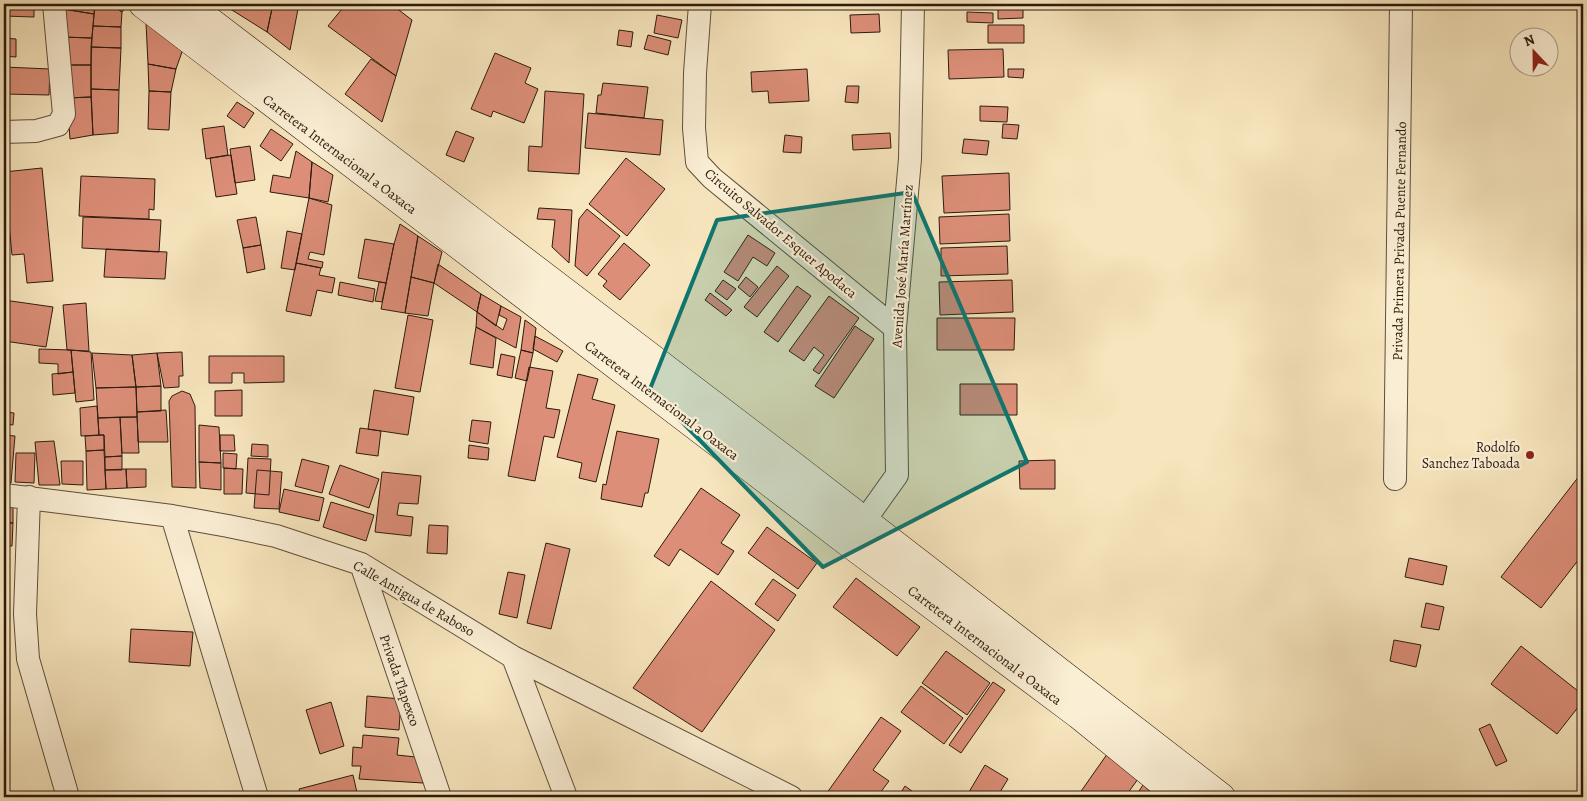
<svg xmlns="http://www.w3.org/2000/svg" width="1587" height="801" font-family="Alegreya,serif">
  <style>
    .building { fill: #dc8e78; stroke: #2c1b0d }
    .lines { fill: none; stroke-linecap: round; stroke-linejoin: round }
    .street-casing { stroke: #5f4e39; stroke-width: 24 }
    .secondary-casing { stroke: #2c1b0d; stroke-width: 29 }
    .street { stroke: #faeed4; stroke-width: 22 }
    .secondary { stroke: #faeed4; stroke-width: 28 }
    .marked { fill: #0f766e; fill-opacity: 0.2; stroke: #0f766e; stroke-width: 4; stroke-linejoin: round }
    .poi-dot { fill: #8f2418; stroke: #faeed4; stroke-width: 2 }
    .labels { text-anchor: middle; stroke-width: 4.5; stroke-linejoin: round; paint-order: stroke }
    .street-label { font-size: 14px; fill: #2c1b0d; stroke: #faeed4 }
    .poi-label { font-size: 14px; fill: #2c1b0d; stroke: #faeed4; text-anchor: end }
  </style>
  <rect width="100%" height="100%" fill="#f7e5bd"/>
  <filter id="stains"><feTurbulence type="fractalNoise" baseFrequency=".004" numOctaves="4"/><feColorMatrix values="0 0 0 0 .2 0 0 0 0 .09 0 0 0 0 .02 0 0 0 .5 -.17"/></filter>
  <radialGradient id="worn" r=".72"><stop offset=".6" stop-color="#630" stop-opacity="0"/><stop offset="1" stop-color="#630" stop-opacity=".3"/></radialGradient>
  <path class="building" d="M4,4H34V17L4,16Z
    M63,4H95L94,14L63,9Z
    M95,4H111L122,12L121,27L93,26Z
    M111,4H126L128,5L122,12Z
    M224,4H273L267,32L224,5Z
    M273,4H299L290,50L267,32Z
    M346,4H353L360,9L365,4H391L412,20L396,76L328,26Z
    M998,4H1023V18L998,19Z
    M63,9L94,14L92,38L62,37Z
    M967,12L993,13V23L967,22Z
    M879,14L880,32L851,33L850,15Z
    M657,15L682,20L678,38L654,33Z
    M146,23L183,49L176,69L148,64Z
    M988,25H1024V43H988Z
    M93,26L121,27V48L91,47Z
    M619,30L633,32L631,47L617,45Z
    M648,35L671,41L668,55L644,49Z
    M62,37L92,38L91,65H64Z
    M4,38L16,39V57L4,56Z
    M91,47L121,48L119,90L91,89Z
    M1003,49L1004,77L949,79L948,50Z
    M495,53L531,68L525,83L538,89L524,123L493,111L491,117L471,109Z
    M371,59L396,76L382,122L345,94Z
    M148,64L176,69L171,92L149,91Z
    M64,65H91V97L67,98Z
    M4,67L50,69L49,95L4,94Z
    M807,69L809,101L769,103L768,91L752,92L751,72Z
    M1008,69H1024L1023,78L1008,77Z
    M603,83L648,87L644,118L596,113L598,95H601Z
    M847,86H859L858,103L845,102Z
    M91,89L119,90L118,133L93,135Z
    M149,91L171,92L169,130L148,129Z
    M545,91L584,94L579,174L528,171L529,146L542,147Z
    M91,97L93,135L70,139L67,98Z
    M237,102L254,113L244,128L227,116Z
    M980,106L1008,107L1007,122L980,121Z
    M588,113L663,120L660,155L585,148Z
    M1003,124L1019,125L1017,139L1002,138Z
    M224,126L228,155L206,159L202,129Z
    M271,129L293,144L281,161L260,146Z
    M456,131L474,138L464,162L446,155Z
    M890,133L891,148L853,150L852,135Z
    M785,135L802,137L801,153L783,152Z
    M964,139L989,141L987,155L962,153Z
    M250,146L255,180L235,183L230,149Z
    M296,151L312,162L309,198L270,192L273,175L290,178Z
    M231,155L237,194L216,197L210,158Z
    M626,158L665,189L627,236L589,204Z
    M312,162L333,175L328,202L309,198Z
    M42,168L53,281L27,283L24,254L12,255L4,172Z
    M1009,173L1010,210L944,213L942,176Z
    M81,176L155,179L154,210L149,209V219L79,216Z
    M309,198L332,205L324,255L310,252L308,259L323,262L322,268L296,263Z
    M539,208L572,210L569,263L552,247L555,220L537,219Z
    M587,209L620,236L587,276L575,266L579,219Z
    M1009,214L1010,241L940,244L939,217Z
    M83,217L161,220L159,252L82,248Z
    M256,217L261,245L243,248L237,220Z
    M400,224L418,236L405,313L381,309L394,244Z
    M287,231L302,234L295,270L281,268Z
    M748,235L775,253L767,266L753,257L738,281L724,272Z
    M418,236L442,252L434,283L411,277Z
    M365,239L394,244L386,283L358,278Z
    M624,243L650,265L620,300L603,286L607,281L598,274Z
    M261,245L265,269L247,273L243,248Z
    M1007,246L1008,274L941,276V248Z
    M106,249L167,252L165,279L104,277Z
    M296,263L321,268L319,275L335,278L332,293L317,290L311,316L286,311Z
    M438,264L481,294L477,312L434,283Z
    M777,266L789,276L757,317L744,307Z
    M411,277L434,283L428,316L405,313Z
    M746,277L758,287L750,297L738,287Z
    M723,280L736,289L727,300L715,291Z
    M1012,280L1013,312L940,315L939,282Z
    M340,282L375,289L373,302L338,295Z
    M379,282L386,283L382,302L375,301Z
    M797,286L811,296L778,342L764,332Z
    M710,293L732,310L726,316L705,300Z
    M481,294L501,306L496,326L477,312Z
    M829,296L859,318L819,374L813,370L824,355L814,347L804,361L789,351Z
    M4,300L53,307L46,347L4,341Z
    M86,303L89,351L67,350L63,305Z
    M501,306L521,317L516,348L476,327L477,312L503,330L507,319L499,315Z
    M408,315L433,320L420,392L395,388Z
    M937,318H1015L1014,350H937Z
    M525,320L536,328L533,353L521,350Z
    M855,326L874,339L834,398L815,386Z
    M476,327L496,338L493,368L470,364Z
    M535,336L563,351L557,362L533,349Z
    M39,349L71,350L73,372L58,374V364L39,363Z
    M71,350L91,352L94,400L76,402Z
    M521,350L533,353L527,381L515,378Z
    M182,352L183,376H179V387L164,388L157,353Z
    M92,353L132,355L136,387L96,388Z
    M157,353L161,386L136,387L132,355Z
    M501,354L515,357L512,378L497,375Z
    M209,356H284V382L244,383V373H232V383H209Z
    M529,367L553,371L546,408L560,410L554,438L544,436L535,481L508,476Z
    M73,372L75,393L53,395L52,374Z
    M578,374L598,379L592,399L615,405L596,482L579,478L582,463L557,457Z
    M960,384H1017V415H960Z
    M161,386V411L137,412L136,387Z
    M136,387L137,417L98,418L96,388Z
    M4,390H8L7,410L4,409Z
    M242,390V416H215V391Z
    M374,390L414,397L408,435L368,429Z
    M182,391L190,394L195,406L196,488L172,487L169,401L172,396Z
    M97,406L99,435L81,436L80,408Z
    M166,410L168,442H138L137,412Z
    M4,412L14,413L13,425L4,424Z
    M120,417L122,456L105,457L104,435H99L98,418Z
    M120,417H137L139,453H122Z
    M472,420L491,422L488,444L469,441Z
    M199,425L219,427L221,463L199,462Z
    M360,428L381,431L378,456L356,453Z
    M617,431L659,439L648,493H645L642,507L601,499L603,484L606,485Z
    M4,435L15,436L11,483L4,482Z
    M104,435V450L86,451L85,436Z
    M220,435H234L235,451H220Z
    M54,441L60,485H39L35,442Z
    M252,444L268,445V457L251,456Z
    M469,445L489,448L488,460L468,458Z
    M104,450L106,489L87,490L86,451Z
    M16,453H35L34,483L15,482Z
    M223,453L237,454L236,469L223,468Z
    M122,456V470H105V457Z
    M248,458L271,459L269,495L246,493Z
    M302,459L329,466L322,493L295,486Z
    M1055,460V489H1020L1019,461Z
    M61,461H83V485L62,484Z
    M199,462L221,463V490L200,488Z
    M340,465L379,479L369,508L329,494Z
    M224,468L243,469L242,494H224Z
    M126,469L127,488L106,489L105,470Z
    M126,469H146V487L127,488Z
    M257,470L282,472L279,509L254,508Z
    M1583,471V554L1541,608L1501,577Z
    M382,472L421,476L418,504L399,503L397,515L413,517L411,536L375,532Z
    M701,488L740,515L721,543L734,551L718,575L680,549L669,566L654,556Z
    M284,489L324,498L319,521L279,512Z
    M331,502L374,515L366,541L323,527Z
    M4,504L13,505V523H4Z
    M4,523H13L12,546H4Z
    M429,525L448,526L447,554L427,553Z
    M767,527L817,563L798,589L748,553Z
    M546,543L570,549L551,629L527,623Z
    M4,555H8L5,611H4Z
    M1409,558L1447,566L1443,585L1405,577Z
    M508,572L525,575L517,618L499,614Z
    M856,578L920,627L897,656L833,607Z
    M773,579L796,595L778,621L755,604Z
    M711,581L775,630L702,732L633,688Z
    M1426,603L1444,607L1439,630L1421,627Z
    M131,629L193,632L190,666L129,662Z
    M1394,640L1421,645L1416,667L1390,661Z
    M1521,646L1583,695V701L1557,734L1491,684Z
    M946,651L990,683L967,715L922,683Z
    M993,682L1005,690L961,753L949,745Z
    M921,686L963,718L944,744L901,712Z
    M367,696L401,699L399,730L365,727Z
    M331,702L344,746L320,754L306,710Z
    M881,717L901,731L873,770L889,781L877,797H824Z
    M1490,724L1507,761L1496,766L1479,729Z
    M363,735L399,738L397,755L425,758L423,783L359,779L361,766H352L353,747L362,748Z
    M1110,750L1143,772L1125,797H1077Z
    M985,765L1008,779L997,797H966Z
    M353,775L358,797H301L299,789Z
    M1143,785L1157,797H1135Z
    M905,786L916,794L914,797H898Z"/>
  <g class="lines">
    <g class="street-casing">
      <path id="street" d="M700,4L695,73L694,128L697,162L712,178L895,328
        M4,132L36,131L58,125L64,114L54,4
        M1395,479L1401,4
        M4,495L172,516L228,526L276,536L361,564L513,657L791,797
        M29,497L25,614L28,659L68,797
        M172,516L257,797
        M855,534L897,475L895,328L910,159L913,4
        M361,564L440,797
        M513,657L566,797"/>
    </g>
    <g class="secondary-casing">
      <path id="secondary" d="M143,4L849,543L1079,715L1180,797
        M187,4L792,465L1221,797"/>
    </g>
    <use href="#street" class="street"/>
    <use href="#secondary" class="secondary"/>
  </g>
  <path class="marked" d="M912,192L1027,462L823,567L650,389L717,220Z"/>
  <circle class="poi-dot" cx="1530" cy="455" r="5"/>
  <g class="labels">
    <g class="street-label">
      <text transform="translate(340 154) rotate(37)" y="5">Carretera Internacional a Oaxaca</text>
      <text transform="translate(781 233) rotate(40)" y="5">Circuito Salvador Esquer Apodaca</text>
      <text transform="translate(1399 241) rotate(-89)" y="5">Privada Primera Privada Puente Fernando</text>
      <text transform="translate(902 266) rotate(-86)" y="5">Avenida José María Martínez</text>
      <text transform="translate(662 400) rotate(37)" y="5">Carretera Internacional a Oaxaca</text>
      <text transform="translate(414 598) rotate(30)" y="5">Calle Antigua de Raboso</text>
      <text transform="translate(985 645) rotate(37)" y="5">Carretera Internacional a Oaxaca</text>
      <text transform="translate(400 680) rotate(71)" y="5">Privada Tlapexco</text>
    </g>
    <g class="poi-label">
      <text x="1520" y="452">Rodolfo<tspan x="1520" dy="16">Sanchez Taboada</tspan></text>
    </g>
  </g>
  <rect width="1587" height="801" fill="none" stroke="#f7e5bd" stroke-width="20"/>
  <rect x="5" y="5" width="1577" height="791" fill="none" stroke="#2c1b0d" stroke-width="2.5"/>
  <rect x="10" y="10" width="1567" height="781" fill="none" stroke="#2c1b0d"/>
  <g transform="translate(1534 52) rotate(338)"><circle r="24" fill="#faeed4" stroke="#a89a84"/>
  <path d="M0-4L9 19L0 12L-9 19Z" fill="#8f2418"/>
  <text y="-8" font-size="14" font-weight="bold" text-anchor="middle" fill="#2c1b0d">N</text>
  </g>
  <rect width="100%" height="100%" filter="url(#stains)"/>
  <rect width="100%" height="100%" fill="url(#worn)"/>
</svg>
